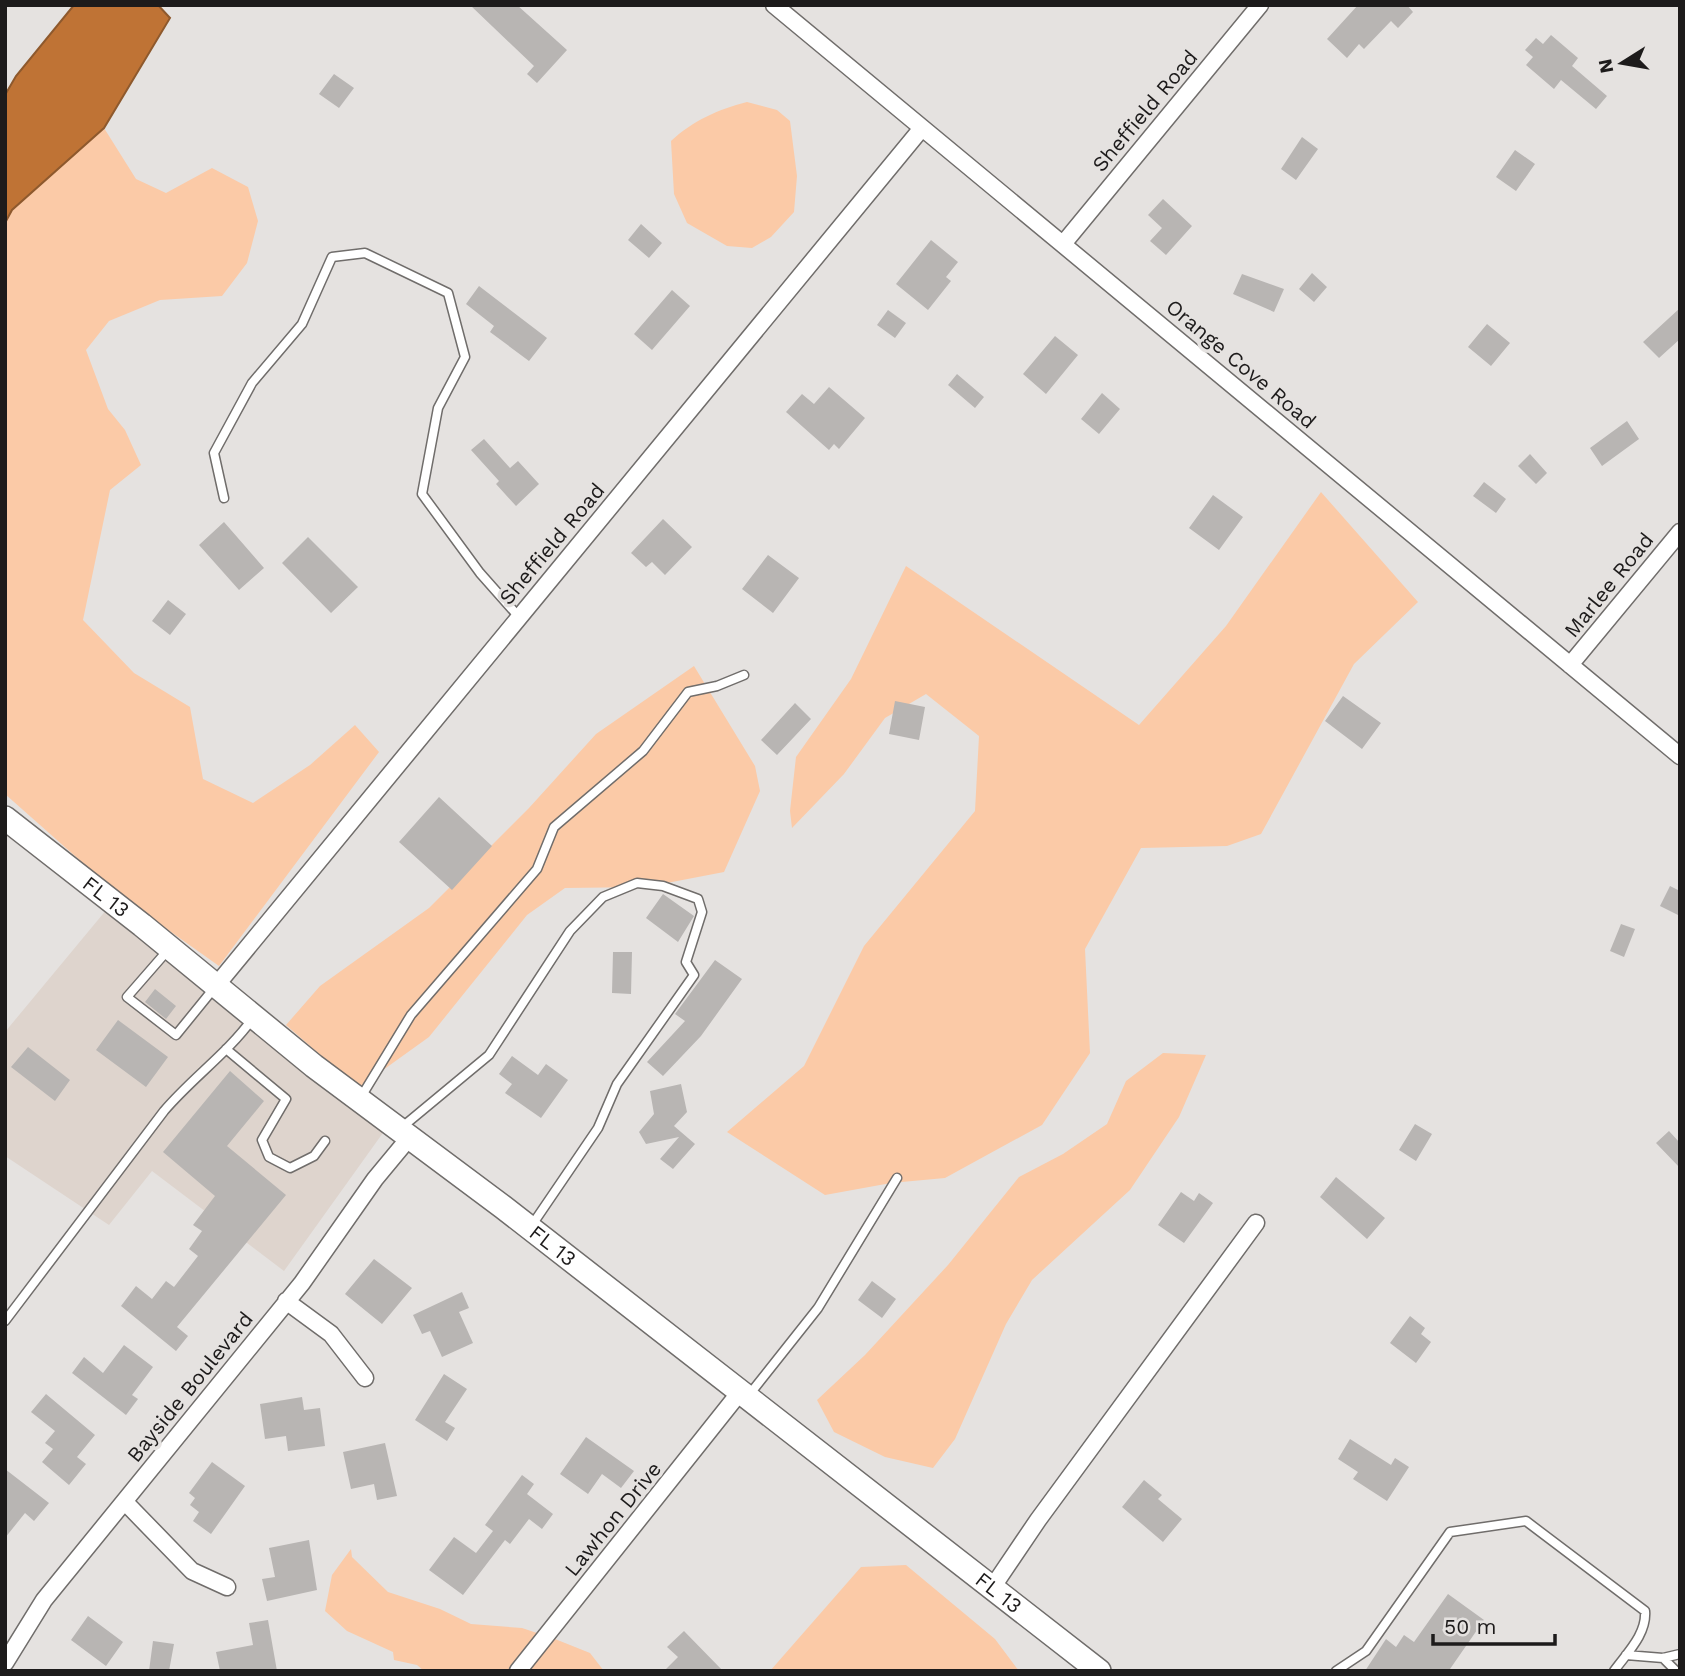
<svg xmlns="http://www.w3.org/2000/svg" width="1685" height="1676" font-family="'Work Sans',sans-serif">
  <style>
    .built { fill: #ded4cd }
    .green { fill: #fbcaa7 }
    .water { fill: #bf7335; stroke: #8e592d; stroke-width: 2 }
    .building { fill: #b8b5b3 }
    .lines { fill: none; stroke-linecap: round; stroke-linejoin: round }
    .lane-casing { stroke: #706d6b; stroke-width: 11 }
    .street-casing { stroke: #706d6b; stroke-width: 19 }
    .secondary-casing { stroke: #706d6b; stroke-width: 26 }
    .lane { stroke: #fff; stroke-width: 8 }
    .street { stroke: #fff; stroke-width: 16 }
    .secondary { stroke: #fff; stroke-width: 23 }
    .labels { text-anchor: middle; stroke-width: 7; stroke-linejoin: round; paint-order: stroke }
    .street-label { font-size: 21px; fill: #1d1b1b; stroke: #e5e2e0 }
  </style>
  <rect width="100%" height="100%" fill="#e5e2e0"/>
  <path class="built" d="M107,909L385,1130L284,1271L152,1171L109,1225L5,1156V1032Z"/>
  <path class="green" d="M747,102L777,110L790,121L797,176L794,212L771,237L752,248L727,246L687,223L674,194L671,141C694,120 717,110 747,102Z
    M104,128L136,179L166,193L212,168L248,187L258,221L247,263L222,296L160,300L109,321L86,350L108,409L125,430L141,465L110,490L83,620L134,673L190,707L203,779L253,803L310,765L355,725L379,752L219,966L119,895L5,794V223L12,210Z
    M1321,492L1418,602L1354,664L1261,834L1227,846L1141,848L1085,949L1090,1053L1042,1125L945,1178L891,1183L825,1195L727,1132L804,1066L864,946L975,811L979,736L926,694L885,718L844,774L792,828L790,811L796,757L851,679L906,566L1139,725L1226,626Z
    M694,666L755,766L760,791L724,872L646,887L565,888L527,915L429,1037L358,1088L286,1025L320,986L429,908L529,808L596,734Z
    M1163,1053L1206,1055L1179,1117L1130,1190L1032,1280L1006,1324L955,1439L933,1468L885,1457L834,1432L817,1400L865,1355L948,1265L1019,1177L1063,1154L1107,1124L1126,1081Z
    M351,1549L352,1557L388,1592L440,1609L471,1624L522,1628L555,1639L590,1653L604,1671H424L417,1665L394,1660L393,1652L347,1631L325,1611L332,1575Z
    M906,1565L995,1639L1019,1671H770L861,1567Z"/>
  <path class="water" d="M74,5H158L170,18L104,128L12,210L5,223V95L16,76Z"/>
  <path class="building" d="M470,5H517L567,50L537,83L527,74L534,66Z
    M1358,5H1407L1413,12L1398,28L1391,21L1364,49L1359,44L1347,58L1327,39Z
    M1551,35L1578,58L1572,66L1607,96L1596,109L1561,80L1554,89L1526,65L1533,57L1525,50L1536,38L1543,44Z
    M334,74L354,88L339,108L319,94Z
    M1302,137L1318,149L1296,180L1281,169Z
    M1515,150L1535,164L1516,191L1496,177Z
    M1163,199L1192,226L1166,255L1150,241L1162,228L1148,215Z
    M641,224L662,243L649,258L628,240Z
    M931,240L958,262L946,277L951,281L928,310L896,284Z
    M1312,273L1327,287L1314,302L1299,289Z
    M1242,274L1284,289L1274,312L1233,294Z
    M479,286L547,338L529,361L490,332L494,326L466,304Z
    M672,290L690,306L652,350L634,334Z
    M1680,308V339L1659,358L1643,342Z
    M888,310L906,323L895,338L877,325Z
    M1487,324L1510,343L1491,366L1468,347Z
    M1055,336L1078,355L1046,394L1023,374Z
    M957,374L984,397L975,408L948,385Z
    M829,387L865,418L839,449L834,444L829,450L786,412L802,394L814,404Z
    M1102,393L1120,409L1099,434L1081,419Z
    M1627,421L1639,439L1602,466L1590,448Z
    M484,439L510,468L518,461L539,484L516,506L496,484L499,481L471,450Z
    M1530,454L1547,473L1536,484L1518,466Z
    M1484,482L1506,499L1496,513L1473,496Z
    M1213,495L1243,517L1219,550L1189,528Z
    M663,519L692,547L665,575L652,562L646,567L631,553Z
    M224,522L264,568L239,590L199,545Z
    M308,537L358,587L331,613L282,563Z
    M768,555L799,578L773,613L742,589Z
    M168,600L186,614L170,635L152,621Z
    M1343,696L1381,723L1362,749L1325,721Z
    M895,701L925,707L919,740L889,734Z
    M795,703L811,719L777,755L761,740Z
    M439,797L492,846L452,890L399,842Z
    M1670,886L1680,891V916L1660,906Z
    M663,894L694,916L678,942L646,918Z
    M1621,924L1635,929L1624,957L1610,951Z
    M613,952H632L631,994L612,993Z
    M715,960L742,979L701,1036L663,1076L647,1062L685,1021L675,1014Z
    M155,989L176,1006L166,1019L145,1002Z
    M118,1020L168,1057L146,1087L96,1050Z
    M28,1047L70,1080L55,1101L11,1067Z
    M512,1056L538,1075L546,1064L568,1080L541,1118L505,1093L512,1084L499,1074Z
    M230,1071L264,1101L227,1146L286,1195L177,1327L188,1336L176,1351L121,1306L136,1286L152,1299L166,1281L174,1287L198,1256L189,1249L202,1231L193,1225L215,1196L163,1152Z
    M681,1084L687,1112L674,1126L695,1144L673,1169L660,1159L679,1137L646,1144L639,1132L654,1114L650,1091Z
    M1415,1124L1432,1134L1416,1161L1399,1150Z
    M1669,1131L1680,1143V1168L1656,1143Z
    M1336,1177L1385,1218L1367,1239L1320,1197Z
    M1181,1192L1194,1201L1199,1193L1213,1203L1184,1243L1158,1225Z
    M374,1259L412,1288L382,1324L345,1294Z
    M872,1281L896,1299L882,1318L858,1300Z
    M462,1292L469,1308L459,1312L473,1343L442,1357L430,1331L422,1334L413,1315Z
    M1410,1316L1425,1328L1421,1334L1431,1342L1416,1363L1390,1343Z
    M124,1345L153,1367L132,1395L138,1399L126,1415L72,1373L84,1357L103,1373Z
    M444,1374L467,1389L445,1422L455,1428L447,1441L415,1420Z
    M46,1394L95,1435L77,1457L86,1464L69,1485L42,1462L53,1449L45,1443L55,1431L31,1412Z
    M302,1397L304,1410L320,1408L325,1446L288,1451L286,1436L265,1439L260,1404Z
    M586,1437L634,1471L621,1488L602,1474L588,1494L560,1474Z
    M1350,1439L1391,1465L1395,1458L1409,1467L1387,1501L1353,1479L1358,1472L1338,1459Z
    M385,1443L397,1496L377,1500L374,1484L351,1489L343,1452Z
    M212,1462L245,1486L211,1534L193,1521L199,1512L190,1505L195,1498L189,1493Z
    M5,1469L49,1503L34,1521L25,1513L5,1538Z
    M522,1475L534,1484L527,1494L553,1514L542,1529L529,1519L510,1544L505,1540L463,1595L429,1570L454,1537L476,1553L493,1531L485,1525Z
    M1144,1480L1162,1495L1158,1499L1182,1519L1163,1542L1122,1507Z
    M309,1540L317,1590L267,1601L262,1579L275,1577L269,1548Z
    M1448,1594L1484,1620L1450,1669L1365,1671L1386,1639L1396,1647L1404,1635L1414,1642Z
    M88,1616L123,1642L106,1666L71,1640Z
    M268,1620L277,1671H220L216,1652L253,1645L249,1623Z
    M684,1631L723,1671H664L678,1657L667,1647Z
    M153,1641L174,1644L169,1671H149Z"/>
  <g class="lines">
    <g class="lane-casing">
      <path id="lane" d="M224,498L214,453L252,383L302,324L332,257L365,253L448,293L465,357L438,408L422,494L480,573L519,617
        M168,950L127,997L176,1035L215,987
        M226,1049L286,1099L262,1140L269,1157L290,1168L314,1156L325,1141
        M361,1097L411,1015L537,869L554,827L643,751L688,692L717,686L744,675
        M401,1128L489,1055L570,931L603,897L637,883L663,886L698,899L702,912L686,962L694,975L617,1084L598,1128L532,1225
        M5,1321L164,1111C192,1078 228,1053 253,1018
        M749,1395L818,1308L897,1178
        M1626,1655L1663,1658L1680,1654
        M1663,1658L1676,1671
        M1336,1671L1366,1651L1450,1532L1526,1521L1645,1611C1647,1634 1627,1653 1614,1671"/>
    </g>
    <g class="street-casing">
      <path id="street" d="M774,5L1680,756
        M1063,244L1260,5
        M1570,665L1680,532
        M215,987L922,128
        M286,1301L331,1334L365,1378
        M125,1502L192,1571L227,1587
        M992,1588L1038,1520L1256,1223
        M5,1663L44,1600L302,1283L375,1179L409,1138
        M518,1671L740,1392"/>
    </g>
    <g class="secondary-casing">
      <g id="secondary">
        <path id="s1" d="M5,818L142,925L314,1066L503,1207L1099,1671"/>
      </g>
    </g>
    <use href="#lane" class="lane"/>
    <use href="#street" class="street"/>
    <use href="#secondary" class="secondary"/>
  </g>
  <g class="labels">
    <g class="street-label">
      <text transform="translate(1145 111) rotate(-50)" y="7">Sheffield Road</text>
      <text transform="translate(1241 364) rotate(40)" y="7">Orange Cove Road</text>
      <text transform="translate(552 544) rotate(-50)" y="7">Sheffield Road</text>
      <text transform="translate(1609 585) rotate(-51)" y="7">Marlee Road</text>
      <text dy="7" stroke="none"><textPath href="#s1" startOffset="128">FL 13</textPath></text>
      <text dy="7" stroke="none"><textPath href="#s1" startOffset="695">FL 13</textPath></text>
      <text transform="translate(190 1387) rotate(-51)" y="7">Bayside Boulevard</text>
      <text transform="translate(613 1519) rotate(-51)" y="7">Lawhon Drive</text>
      <text dy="7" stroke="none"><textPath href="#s1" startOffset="1260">FL 13</textPath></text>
    </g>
  </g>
  <rect width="1685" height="1676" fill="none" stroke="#1d1b1b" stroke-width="14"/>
  <g transform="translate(1622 63) rotate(259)" stroke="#e5e2e0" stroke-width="5" paint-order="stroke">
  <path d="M0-5L12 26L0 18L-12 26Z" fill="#1d1b1b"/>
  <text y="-10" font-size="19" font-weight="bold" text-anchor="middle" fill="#1d1b1b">N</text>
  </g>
  <path d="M1433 1634v10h122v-10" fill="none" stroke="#1d1b1b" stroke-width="3.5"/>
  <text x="1444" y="1634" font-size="21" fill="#1d1b1b" stroke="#e5e2e0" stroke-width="5" paint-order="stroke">50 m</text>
</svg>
